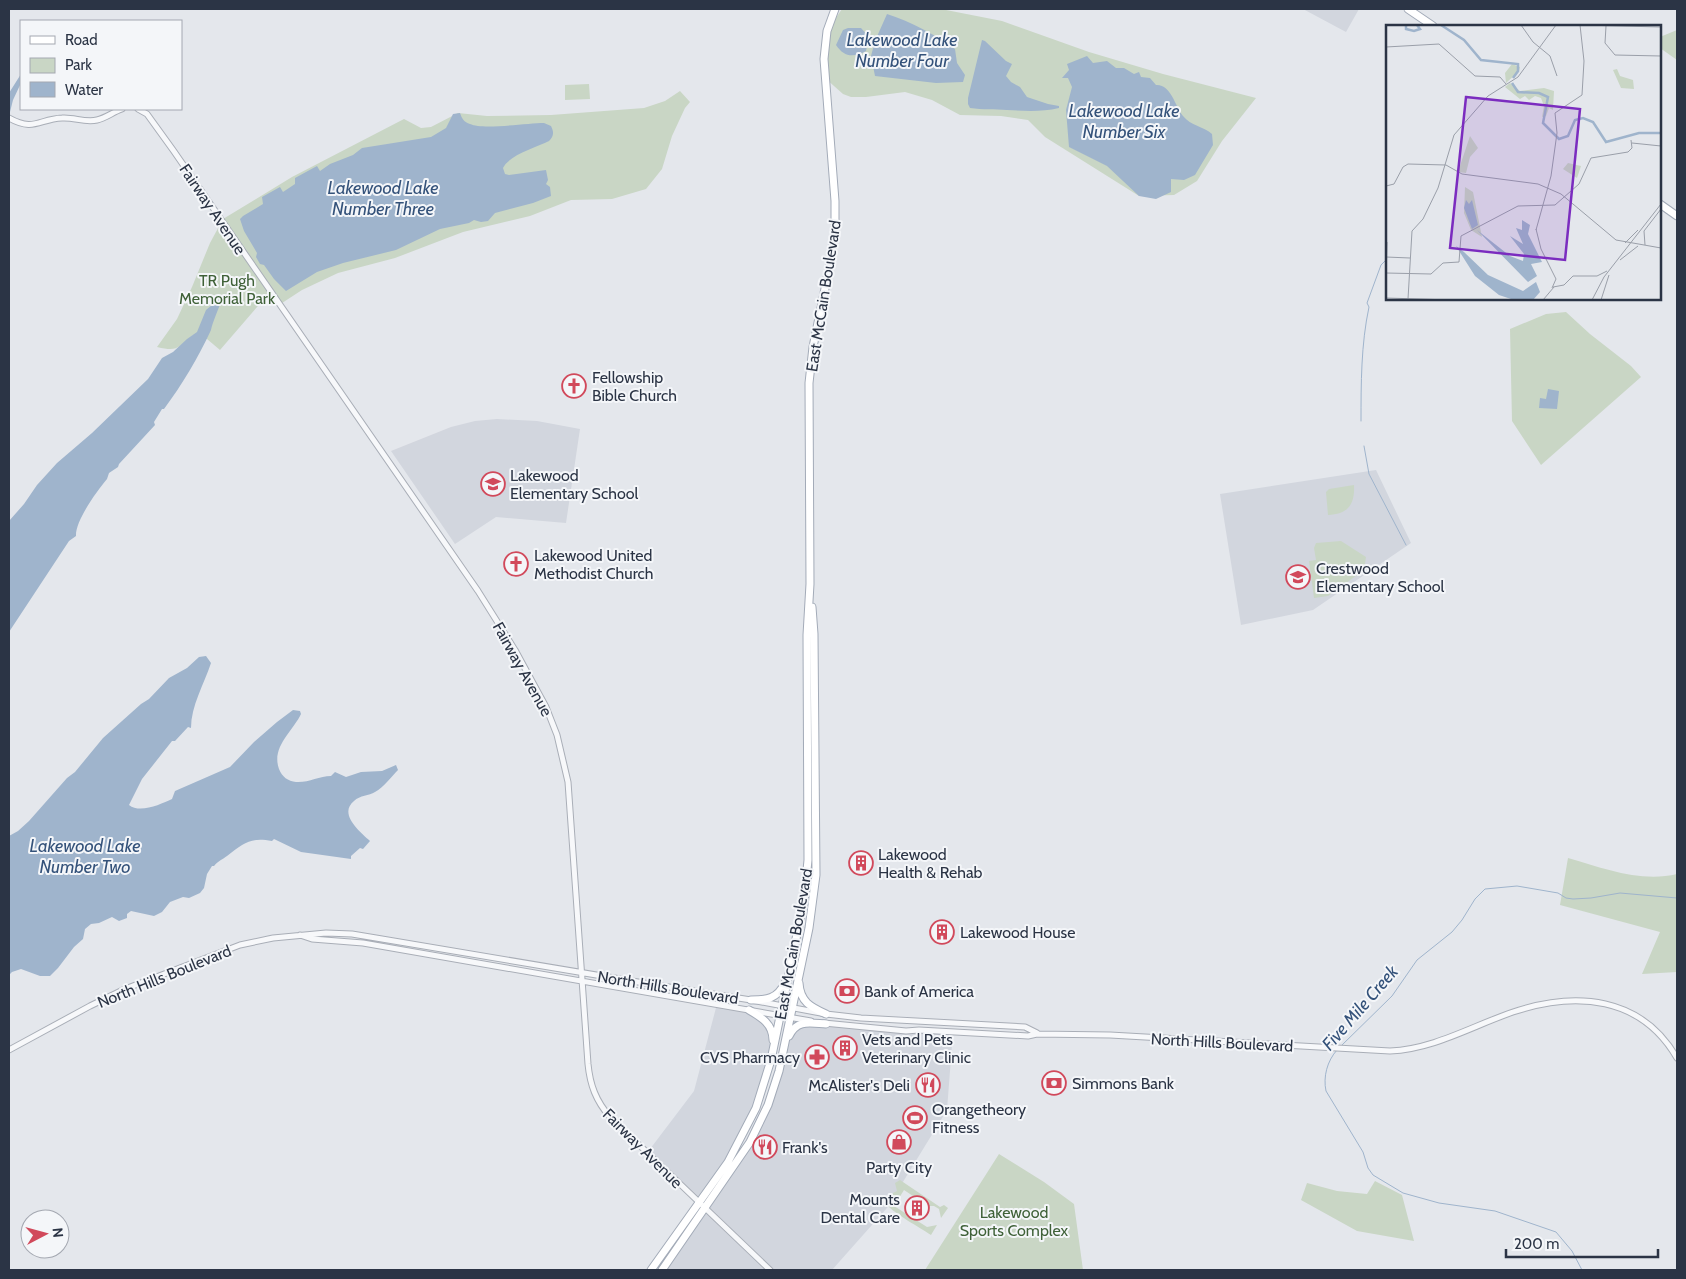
<svg xmlns="http://www.w3.org/2000/svg" width="1686" height="1279" font-family="Cabin,sans-serif">
  <style>
    .built { fill: #d2d6de }
    .green { fill: #c9d6c5 }
    .water { fill: #9fb4cc }
    .lines { fill: none; stroke-linecap: round; stroke-linejoin: round }
    .stream { stroke: #9fb4cc; stroke-width: 1 }
    .minor-casing { stroke: #a9aeb7; stroke-width: 7 }
    .major-casing { stroke: #a3abb8; stroke-width: 9 }
    .minor { stroke: #f7f8fa; stroke-width: 5 }
    .major { stroke: #fff; stroke-width: 7 }
    .labels { text-anchor: middle; stroke-width: 4; stroke-linejoin: round; paint-order: stroke }
    .street-label { font-size: 16px; fill: #2b3445; stroke: #f4f6f9 }
    .park-label { font-size: 16px; fill: #3f6138; stroke: #f4f6f9 }
    .poi-label { font-size: 16px; fill: #2b3445; stroke: #f4f6f9; text-anchor: start }
    .water-label { font-size: 18px; font-style: italic; fill: #34527a; stroke: #f4f6f9 }
    .inset-river { fill: none; stroke: #9fb4cc; stroke-width: 2.5 }
    .inset-road { fill: none; stroke: #9a9fa9; stroke-width: 1 }
    .view { fill: #7b2cbf; fill-opacity: 0.15; stroke: #7b2cbf; stroke-width: 2.5 }
    .inset-edge { fill: none; stroke: #2b3445; stroke-width: 2.5 }
  </style>
  <rect width="100%" height="100%" fill="#e4e7ec"/>
  <path class="built" d="M1303,9H1359L1346,32Z
    M497,419L537,421L580,429L566,523L496,517L455,544L391,451L451,427L475,421Z
    M1376,470L1411,543L1313,610L1241,625L1220,494Z
    M717,1004L745,1009L769,1025L773,1036L765,1082L737,1145L699,1202L647,1153L694,1091Z
    M805,1023L953,1032L947,1110L887,1208L832,1270H662L763,1117L792,1029Z"/>
  <path class="green" d="M842,9H941L1002,21L1089,52L1163,74L1256,98L1222,141L1197,181L1174,195L1139,196L1045,137L1028,120L1001,116L960,115L932,100L905,92L866,97H851L843,94L825,78L827,31Z
    M1677,30V60L1660,48V37Z
    M589,84L590,99L565,100V85Z
    M680,91L690,102L685,108L672,136L662,169L646,189L612,199L571,200L530,216L463,232L395,258L338,273L302,290L279,305L270,292L220,350L207,339L193,335C177,348 178,352 157,347L177,319L192,287L210,243L223,219L292,177L404,119L421,128L431,127L458,113L487,116L551,115L644,108L665,101Z
    M1566,312L1590,334L1631,366L1641,377L1541,465L1512,421L1510,329L1546,314Z
    M1354,485C1355,505 1348,514 1328,515L1326,492L1329,489Z
    M1341,541L1366,557L1364,570L1328,596L1314,598L1309,561L1316,560L1314,548L1316,543Z
    M1568,858C1603,868 1641,883 1677,874V972L1642,974L1660,932L1560,905Z
    M999,1154L1044,1182L1074,1204L1083,1270H925Z
    M900,1180L940,1207L944,1205L948,1208L941,1218L939,1209L934,1206H928L904,1190L894,1206L927,1227L937,1225L931,1235C919,1227 895,1214 887,1205L893,1193L897,1191L895,1183Z
    M1375,1181L1402,1195L1414,1241L1357,1231L1301,1200L1307,1183L1337,1191L1367,1194Z"/>
  <path class="water" d="M887,14C912,22 934,34 955,49L957,63L965,75L963,82L936,83L875,76L871,56L875,41Z
    M848,28H861L869,37L866,51C853,58 844,57 836,45L843,30Z
    M982,40L985,41L1006,61L1012,64L1006,76L1011,82L1020,87L1027,97L1048,104L1059,106V108C1042,112 1025,111 1007,110C994,109 983,110 970,108L968,104V98Z
    M1087,56L1093,63L1107,61L1116,68H1124L1134,74L1139,72L1141,77L1150,78L1156,85C1171,84 1175,106 1183,116C1191,126 1203,126 1212,134L1213,145L1195,175L1184,180L1171,179V192L1156,199L1139,196L1107,166L1069,147L1066,110L1072,87L1068,78H1062L1069,70L1067,64Z
    M21,74V83L13,100L9,116V93Z
    M460,113C462,119 464,122 470,124C483,130 527,123 544,123L551,126C554,132 554,136 549,141C537,147 509,155 503,168L505,174L509,175L546,170L548,180L546,184L550,187L551,196L533,203L495,213L488,221L481,222L474,220L469,223L440,229L396,250L343,263L317,272L286,291L274,279L264,265L260,264L256,257L257,253L244,231L240,219L243,216L263,204L262,197L280,187L283,192L295,184V178L317,166L320,171L330,164L353,155L362,148L431,137L446,128L453,114Z
    M218,300H222C219,307 212,324 211,330C198,358 182,385 164,409H162L154,422L155,425L119,464L118,467L109,473L107,479C97,491 75,521 76,536L69,541L9,632V521L24,504L37,485L57,463L92,433L148,379L162,358L173,352L187,339L197,332L206,310Z
    M1548,389L1559,391L1557,409L1539,408L1540,398L1546,399Z
    M206,656L211,663C204,684 191,706 191,728L188,727L175,741H172L142,779L129,805C140,814 161,804 172,799L175,791L230,767L254,742L277,722L293,710L300,711L301,714C293,731 271,747 279,769C282,777 288,781 296,782C308,783 319,776 331,776L335,772L346,777L361,772L382,771L396,765L398,770C391,777 384,787 375,792C369,796 360,795 354,801C338,814 360,832 370,841L363,849L360,848L351,856V859L301,852L274,839L272,841C250,837 244,843 227,856C223,859 218,861 214,866H212L207,874L204,888L200,893L189,898L183,897L170,902L162,912L154,916L131,911L127,914V918L119,921L112,917L99,923L91,924L85,929L83,939L74,947L58,968L50,976H40L21,969L12,972L9,975V836L18,831L29,821L67,778L75,772L103,738L141,704L149,699L169,678L187,668L199,657Z"/>
  <g class="lines">
    <path class="stream" d="M1361,421C1361,384 1361,344 1369,307L1367,303L1381,265L1385,261
      M1364,446L1369,474L1406,545
      M1340,1047L1392,996L1417,960L1452,932L1462,920L1475,899L1485,889L1517,886L1558,893L1566,898L1573,899L1591,898L1620,893L1677,898
      M1337,1050C1327,1061 1323,1077 1326,1091L1363,1152L1368,1168L1373,1175L1403,1193L1439,1203L1495,1211L1556,1232L1572,1251L1582,1270"/>
    <g class="minor-casing">
      <path id="minor" d="M138,109L147,114L173,150L478,591L515,650L546,707L557,735L568,782L588,1064C590,1085 596,1101 610,1117L770,1270
        M9,118C34,132 39,119 62,118C74,117 85,123 97,120C106,118 113,112 122,109
        M300,935L312,939L363,943L811,1021
        M824,1023L906,1031L919,1030L1028,1036L1037,1034L1110,1035L1390,1051C1434,1049 1472,1026 1513,1012C1576,991 1641,996 1677,1058
        M9,1050L90,1006L125,989L240,945L273,938L326,933L352,934L376,938L650,984L751,1000L826,1014L861,1018L1025,1027L1037,1033"/>
    </g>
    <g class="major-casing">
      <path id="major" d="M1408,9L1433,26
        M1660,204L1677,216
        M799,983C800,1002 811,1007 826,1014
        M751,1000C767,1000 777,999 785,983
        M749,1010C761,1017 773,1024 773,1040
        M789,1036C797,1019 810,1023 826,1024
        M651,1270L728,1162L756,1108L771,1060L804,900L808,860L807,635L810,584L809,383L813,347L829,269L835,233V201L824,59L827,31L835,9
        M662,1270L750,1142L768,1105L779,1071L809,928L816,875L814,634L812,607"/>
    </g>
    <use href="#minor" class="minor"/>
    <use href="#major" class="major"/>
  </g>
  <defs>
    <g id="church-ring" transform="scale(1.25)"><circle r="9.5" fill="#f4f6f9" stroke="#d1495b" stroke-width="1.5"/><path d="M-1.2-6h2.4v3.5h3.3v2.4h-3.3V6h-2.4V-.1h-3.3v-2.4h3.3Z" fill="#d1495b"/></g>
    <g id="school-ring" transform="scale(1.25)"><circle r="9.5" fill="#f4f6f9" stroke="#d1495b" stroke-width="1.5"/><path d="M0-5L7-2L0 1L-7-2ZM-4 1L0 2.5L4 1V4Q0 6-4 4Z" fill="#d1495b"/></g>
    <g id="building-ring" transform="scale(1.25)"><circle r="9.5" fill="#f4f6f9" stroke="#d1495b" stroke-width="1.5"/><path d="M-4-6H4V6H1V3H-1V6H-4ZM-2.5-4.3h1.7v1.8h-1.7ZM.8-4.3h1.7v1.8H.8ZM-2.5-1h1.7V.8h-1.7ZM.8-1h1.7V.8H.8Z" fill="#d1495b"/></g>
    <g id="bank-ring" transform="scale(1.25)"><circle r="9.5" fill="#f4f6f9" stroke="#d1495b" stroke-width="1.5"/><path d="M-6-4H6V4H-6ZM0-2.3a2.3 2.3 0 1 0 0 4.6a2.3 2.3 0 1 0 0-4.6Z" fill="#d1495b"/></g>
    <g id="pharmacy-ring" transform="scale(1.25)"><circle r="9.5" fill="#f4f6f9" stroke="#d1495b" stroke-width="1.5"/><path d="M-2-6h4v4h4v4h-4v4h-4v-4h-4v-4h4Z" fill="#d1495b"/></g>
    <g id="restaurant-ring" transform="scale(1.25)"><circle r="9.5" fill="#f4f6f9" stroke="#d1495b" stroke-width="1.5"/><path d="M-5-6h1v4h1v-4h1v4h1v-4h1v5L-1.5 .5V6h-2V.5L-5-1ZM5-6V6H3V1.5H1.5Q1.5-4 5-6Z" fill="#d1495b"/></g>
    <g id="stadium-ring" transform="scale(1.25)"><circle r="9.5" fill="#f4f6f9" stroke="#d1495b" stroke-width="1.5"/><path d="M0-5a6.5 5 0 1 0 0 10a6.5 5 0 1 0 0-10ZM-3.5-1.8h7v3.6h-7Z" fill="#d1495b"/></g>
    <g id="shop-ring" transform="scale(1.25)"><circle r="9.5" fill="#f4f6f9" stroke="#d1495b" stroke-width="1.5"/><path d="M-5-2.5h2.3a2.7 3.5 0 0 1 5.4 0H5L5.5 6h-11ZM-1.5-2.5h3a1.5 2.3 0 0 0-3 0Z" fill="#d1495b"/></g>
  </defs>
  <g fill-rule="evenodd">
    <use href="#church-ring" x="574" y="386"/>
    <use href="#school-ring" x="493" y="484"/>
    <use href="#church-ring" x="516" y="564"/>
    <use href="#school-ring" x="1298" y="577"/>
    <use href="#building-ring" x="861" y="863"/>
    <use href="#building-ring" x="942" y="932"/>
    <use href="#bank-ring" x="847" y="991"/>
    <use href="#building-ring" x="845" y="1048"/>
    <use href="#pharmacy-ring" x="817" y="1057"/>
    <use href="#bank-ring" x="1054" y="1083"/>
    <use href="#restaurant-ring" x="928" y="1085"/>
    <use href="#stadium-ring" x="915" y="1118"/>
    <use href="#shop-ring" x="899" y="1142"/>
    <use href="#restaurant-ring" x="765" y="1147"/>
    <use href="#building-ring" x="917" y="1208"/>
  </g>
  <g class="labels">
    <g class="street-label">
      <text transform="translate(213 209) rotate(56)" y="6">Fairway Avenue</text>
      <text transform="translate(823 296) rotate(-81)" y="6">East McCain Boulevard</text>
      <text transform="translate(523 669) rotate(61)" y="6">Fairway Avenue</text>
      <text transform="translate(793 944) rotate(-80)" y="6">East McCain Boulevard</text>
      <text transform="translate(164 976) rotate(-22)" y="6">North Hills Boulevard</text>
      <text transform="translate(668 987) rotate(9)" y="6">North Hills Boulevard</text>
      <text transform="translate(1222 1042) rotate(3)" y="6">North Hills Boulevard</text>
      <text transform="translate(643 1148) rotate(45)" y="6">Fairway Avenue</text>
    </g>
    <g class="park-label">
      <text x="227" y="286">TR Pugh<tspan x="227" dy="18">Memorial Park</tspan></text>
      <text x="1014" y="1218">Lakewood<tspan x="1014" dy="18">Sports Complex</tspan></text>
    </g>
    <g class="poi-label">
      <text x="592" y="383">Fellowship<tspan x="592" dy="18">Bible Church</tspan></text>
      <text x="510" y="481">Lakewood<tspan x="510" dy="18">Elementary School</tspan></text>
      <text x="534" y="561">Lakewood United<tspan x="534" dy="18">Methodist Church</tspan></text>
      <text x="1316" y="574">Crestwood<tspan x="1316" dy="18">Elementary School</tspan></text>
      <text x="878" y="860">Lakewood<tspan x="878" dy="18">Health &amp; Rehab</tspan></text>
      <text x="960" y="938">Lakewood House</text>
      <text x="864" y="997">Bank of America</text>
      <text x="862" y="1045">Vets and Pets<tspan x="862" dy="18">Veterinary Clinic</tspan></text>
      <text x="800" y="1063" text-anchor="end">CVS Pharmacy</text>
      <text x="1072" y="1089">Simmons Bank</text>
      <text x="910" y="1091" text-anchor="end">McAlister's Deli</text>
      <text x="932" y="1115">Orangetheory<tspan x="932" dy="18">Fitness</tspan></text>
      <text x="782" y="1153">Frank's</text>
      <text x="899" y="1173" text-anchor="middle">Party City</text>
      <text x="900" y="1205" text-anchor="end">Mounts<tspan x="900" dy="18">Dental Care</tspan></text>
    </g>
    <g class="water-label">
      <text x="902" y="46">Lakewood Lake<tspan x="902" dy="21">Number Four</tspan></text>
      <text x="1124" y="117">Lakewood Lake<tspan x="1124" dy="21">Number Six</tspan></text>
      <text x="383" y="194">Lakewood Lake<tspan x="383" dy="21">Number Three</tspan></text>
      <text x="85" y="852">Lakewood Lake<tspan x="85" dy="21">Number Two</tspan></text>
      <text transform="translate(1360 1008) rotate(-49)" y="6">Five Mile Creek</text>
    </g>
  </g>
  <g transform="translate(1386 25)">
    <rect width="275" height="275" fill="#e4e7ec"/>
    <path d="M126,39L134,42L133,46L120,58L119,48ZM231,44L234,51L247,55L248,64L235,63L227,45ZM124,58L134,66L158,63L168,66L167,85L163,83L160,91L156,92L158,81L155,73L149,71L143,75L139,71L134,74L119,62ZM84,111L92,123L84,132L80,148L72,147ZM182,138L195,141L191,153L177,144ZM79,162L87,167L96,212L85,205L78,188Z" fill="#c9d6c5"/>
    <path d="M80,175L83,179L86,175L92,200L86,204L78,183ZM136,195L144,200L142,209L156,237L145,239L151,251L142,257L91,205L124,231L137,236L138,229L124,211L137,219L130,203L136,205ZM70,221L78,227L102,250L137,266L150,257L154,267L147,275H128L113,270L89,251Z" fill="#9fb4cc"/>
    <path class="inset-river" d="M20,0V4L28,6L34,4L31,0M55,0L78,15L95,35L132,39V46L127,53M126,58L132,67L153,68L162,72L157,98L173,114L182,111L189,95L197,93L207,97L220,117L253,108H275"/>
    <path class="inset-road" d="M135,0L147,17L164,31L171,51M196,0L275,2M220,1L219,18L229,30L275,31M0,22L53,19L89,51L114,52L120,59M246,118L275,121M0,161L8,159L17,142L22,139L60,140L76,149L152,159L175,169L230,215L275,223M150,204L155,224L170,254L166,263M150,205L165,151L171,108L169,88L196,70L198,36L194,0M239,218L252,205M259,220L258,206L275,184M0,232L24,233M234,235L252,221M0,248L45,249L57,238L73,237L75,211L132,181L169,180L193,159L205,133L242,127L246,123L245,115M0,254L1,217M167,262L178,260L187,251H211L221,246M0,273L65,275M22,274L26,206L37,194L52,163L68,110L102,71L132,52L170,0M157,275L168,262M206,275L218,252L275,179M215,275L223,250"/>
    <path class="view" d="M80,72L194,84L179,235L64,223Z"/>
    <rect width="275" height="275" class="inset-edge"/>
  </g>
  <rect width="1686" height="1279" fill="none" stroke="#2b3445" stroke-width="20"/>
  <rect x="20" y="20" width="162" height="90" fill="#f4f6f9" stroke="#a4a8b1"/>
  <rect x="30" y="36" width="25" height="8" fill="#ffffff" stroke="#a4a8b1"/>
  <text x="65" y="45" font-size="15" fill="#2b3445">Road</text>
  <rect x="30" y="58" width="25" height="15" fill="#c9d6c5" stroke="#a4a8b1"/>
  <text x="65" y="70" font-size="15" fill="#2b3445">Park</text>
  <rect x="30" y="82" width="25" height="15" fill="#9fb4cc" stroke="#a4a8b1"/>
  <text x="65" y="95" font-size="15" fill="#2b3445">Water</text>
  <g transform="translate(45 1234) rotate(84)"><circle r="24" fill="#f4f6f9" stroke="#a4a8b1"/>
  <path d="M0-4L9 19L0 12L-9 19Z" fill="#d1495b"/>
  <text y="-8" font-size="14" font-weight="bold" text-anchor="middle" fill="#2b3445">N</text>
  </g>
  <path d="M1506 1249v8h152v-8" fill="none" stroke="#2b3445" stroke-width="2.5"/>
  <text x="1514" y="1249" font-size="15" fill="#2b3445" stroke="#f4f6f9" stroke-width="4" paint-order="stroke">200 m</text>
</svg>
